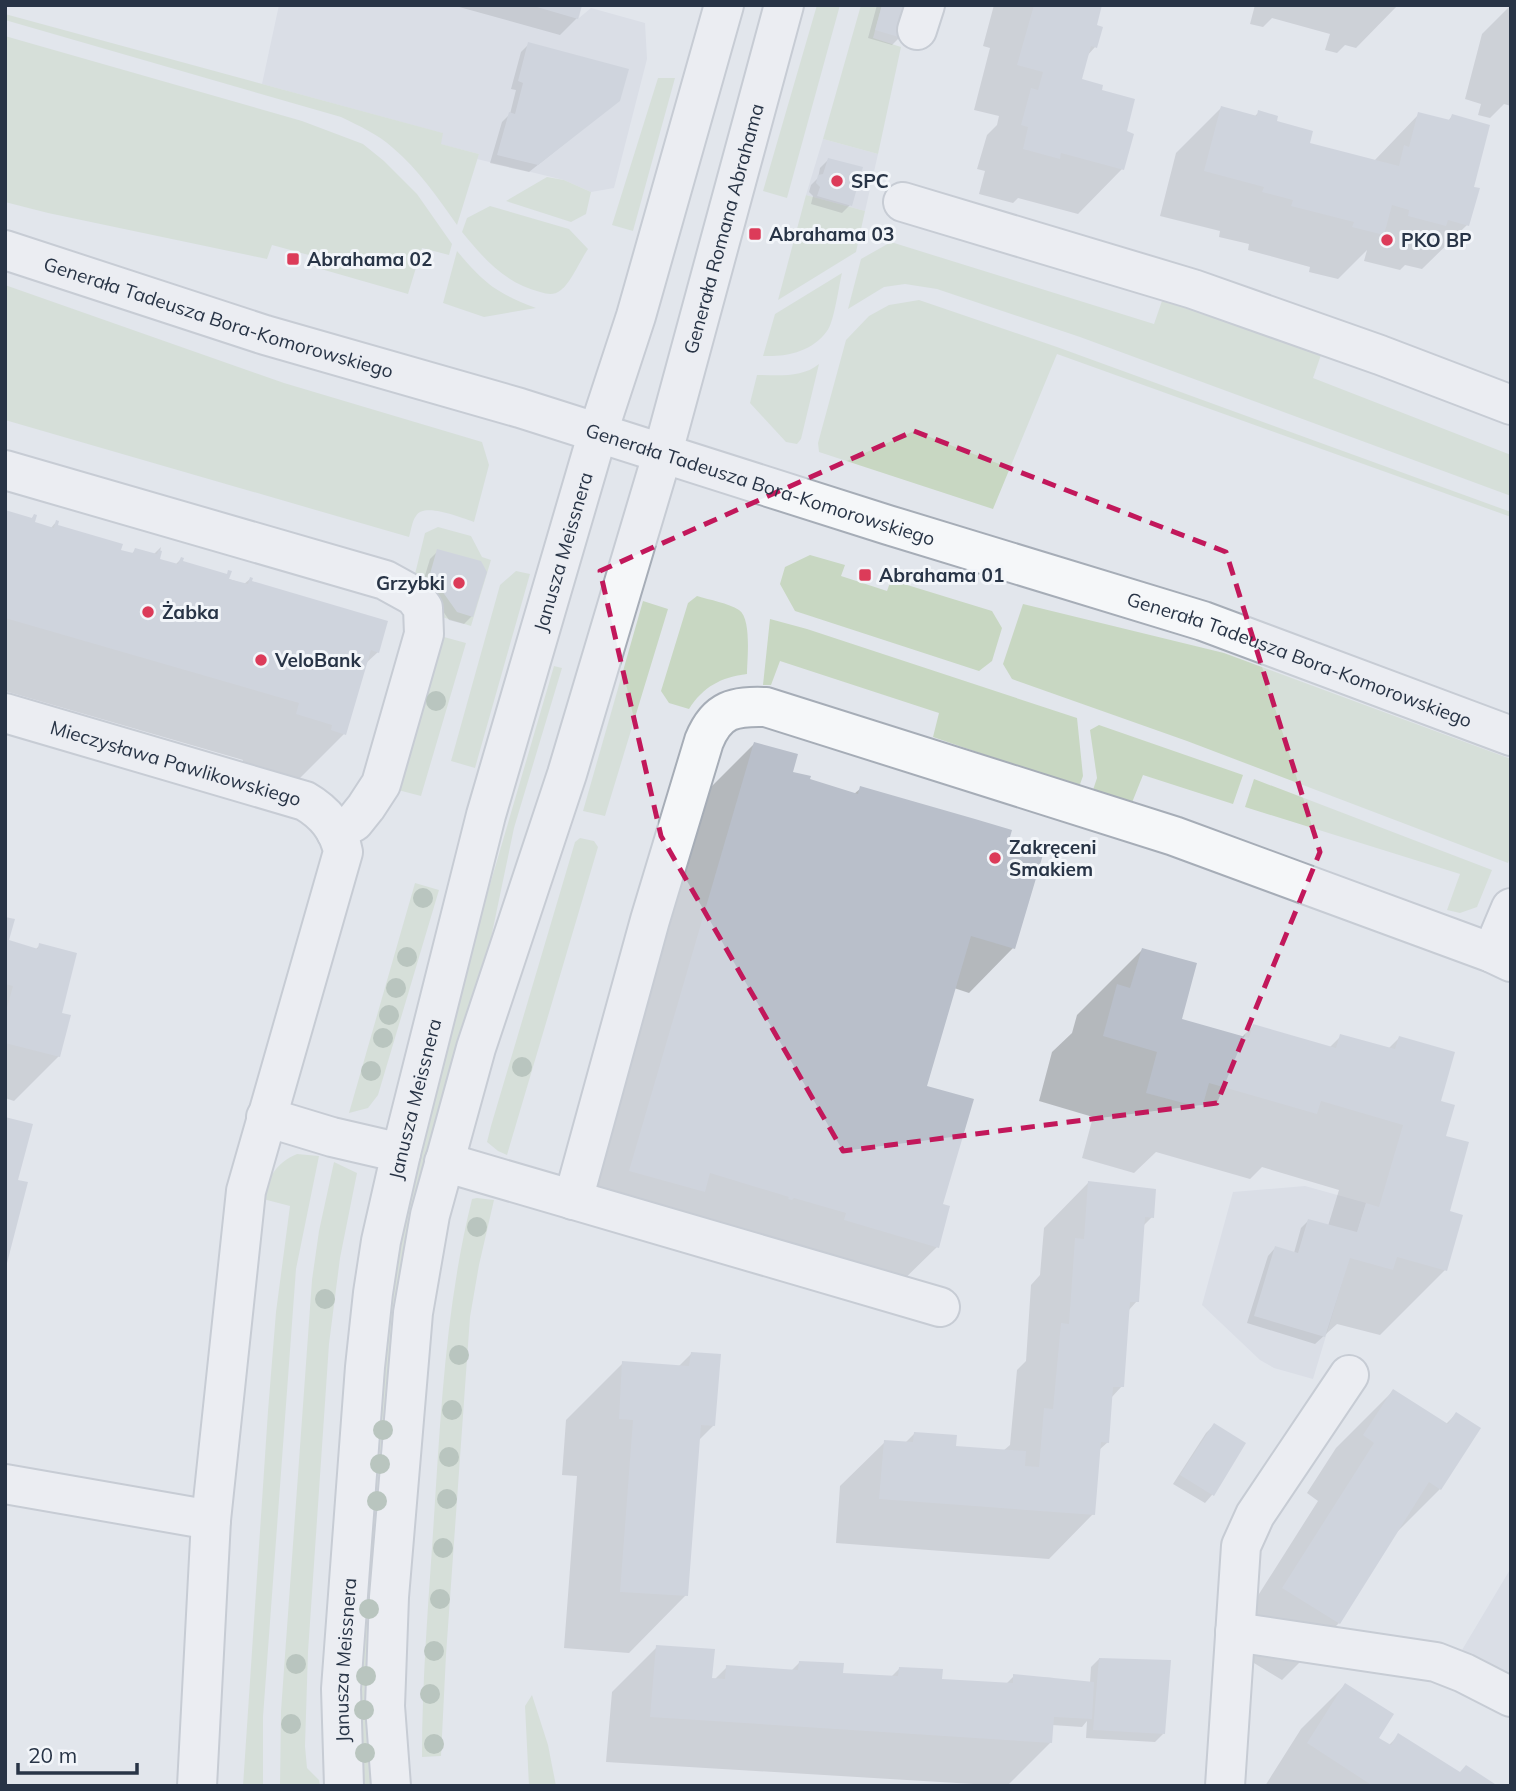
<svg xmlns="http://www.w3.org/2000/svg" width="1516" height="1791" font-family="Mulish,sans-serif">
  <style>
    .built { fill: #d0d5de }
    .green { fill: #c8d7c2 }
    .shadow { fill: #0003 }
    .building { fill: #b9bfca }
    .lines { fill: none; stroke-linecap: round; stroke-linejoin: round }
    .minor-casing { stroke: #a6adb7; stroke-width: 42 }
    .minor { stroke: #f5f7f9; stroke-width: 38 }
    .tree { fill: #889e87 }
    .marked { fill: none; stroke: #c2185b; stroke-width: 5; stroke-dasharray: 14 9; stroke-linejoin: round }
    .poi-dot { fill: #dc3b59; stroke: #f2f5f9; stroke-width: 2.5 }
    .labels { text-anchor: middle; stroke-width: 6; stroke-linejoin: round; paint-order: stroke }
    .poi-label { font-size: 19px; font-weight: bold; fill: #283446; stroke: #f2f5f9; text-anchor: start }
    .street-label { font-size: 19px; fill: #283446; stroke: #f2f5f9 }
  </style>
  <rect width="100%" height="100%" fill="#e2e6ec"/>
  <path class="built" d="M279,5H582L579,18L591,8L645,23L647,59L614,188L591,192L564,180L477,159L479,154L440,144L442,133L262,84Z
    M823,139L878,154L865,211L806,195Z
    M1305,1186L1366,1203L1313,1379L1274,1368L1260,1360L1202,1305L1233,1192Z
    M1511,1568V1680L1462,1650Z"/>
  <path class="green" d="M817,5H840L787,198L763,191Z
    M861,5H882L873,38L901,47L878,154L823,139Z
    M5,14L443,133L441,144L479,154L457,225C438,198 418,169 393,148C378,134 359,126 341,117L5,20Z
    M5,36L302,121L363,144L384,161L417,194L452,244L449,255L422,248L408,294L314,267L316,257L272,245L267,259L48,213L5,202Z
    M658,78H675L633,231L612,225Z
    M547,177L564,180L591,192L586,214L571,222L506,201Z
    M806,195L865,211L856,252L778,300Z
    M490,206L569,229L588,249C581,259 570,284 561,290C553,296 548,294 540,292C505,283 484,259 462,232L467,218Z
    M891,242L1154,324L1163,298L1322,352L1313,378L1511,455V496L1080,337L937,289L905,284L884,287L848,309L861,259Z
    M457,251C484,283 496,293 536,308L484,317L443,303Z
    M842,273C839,285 834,323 827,331C812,352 786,357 763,356L775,314Z
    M5,285L284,383L482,442L489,465L474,522C461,518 424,502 416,516C412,521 411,531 409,537L5,420Z
    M919,300L1057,347L1511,512V517L1057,354L993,509L819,452L818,443L846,340L869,316L889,305Z
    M819,364L801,439L797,444L786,442L750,403L757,375C779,375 802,378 819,364Z
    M438,527L471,536L482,557L491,560L471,626L442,617L425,581L415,574L425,533Z
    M810,555L845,565L841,576L887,591L891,580L992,611L1002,628L992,661L979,671L795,611L780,584L785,567Z
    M516,571L530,574L475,768L451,761L500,585Z
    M697,596C710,600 728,603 739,610C752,619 747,660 747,674C721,677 703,687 689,709L669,703L661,691L688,603Z
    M643,601L668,609L605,816L583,811Z
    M1023,604L1224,653L1511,759V854L1508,863L1187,741L1012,679L1003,664Z
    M770,619L807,629L1077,718L1083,776L1079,787L933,737L939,713L780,661L771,685H763Z
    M444,637L466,643L421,796L398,790Z
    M554,666L562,668L514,828L486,962L442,1121L376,1786H356L353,1753L380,1334L443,1045Z
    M1099,725L1243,775L1233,804L1143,775L1131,805L1092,793L1097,778L1090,730Z
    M1254,779L1492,870L1477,907L1460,913L1447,910L1460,874L1245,807Z
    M580,838L594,841L598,847L507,1155L498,1151L487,1142L491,1126L575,842Z
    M415,883L439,890L378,1095L368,1108L349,1113Z
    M297,1154L319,1156L296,1269L263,1717V1786H243L268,1411L276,1312L290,1206L263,1199C268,1177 276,1163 297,1154Z
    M334,1162L357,1173L340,1258L329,1344L308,1652L305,1746L307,1768L319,1780L320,1786H280L281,1711L312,1280L319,1231Z
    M477,1198L494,1200L479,1265L470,1317L446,1655L441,1756L422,1757C422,1676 429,1597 434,1517C441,1410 446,1304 472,1199Z
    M532,1695L548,1745L556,1786H529L525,1706Z"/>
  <path class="shadow" d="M452,5H580L577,18L560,35Z
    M877,5H910L900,37L892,45L868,38Z
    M994,5H1101L1095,27V47L1087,56L1080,80L1099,92L1125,132L1122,169L1078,214L1018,198L1013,203L979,194L985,171L977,169L987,135L997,125L999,116L974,110L990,48L983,46Z
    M1255,5H1398L1356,48L1345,45L1337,53L1325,50L1330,34L1272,18L1263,27L1250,24Z
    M1511,5V106L1504,104L1490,118L1478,115L1481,104L1465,99L1482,34Z
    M529,44L619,100L529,172L490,163L502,122L510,114L516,90L511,89L521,52Z
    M1221,108L1254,117L1259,112L1307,145L1374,161L1419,114L1448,121L1452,116L1472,188L1467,225L1422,269L1405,265L1400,270L1364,261L1367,250L1338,279L1309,272L1310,267L1248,250L1249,244L1219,237L1220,231L1160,216L1176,153Z
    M828,160L850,205L842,213L811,204L813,196L809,192L811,185L818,178L820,168Z
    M5,512L30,520L34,516L33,524L50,529L56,522V526L119,551L131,554L136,550L153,555L161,547L158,560L175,565L181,559L182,563L244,584L250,579V583L378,652L364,665L344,734L287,791L240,771L243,760L5,691Z
    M438,551L472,616L464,624L449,620L423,582L430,559Z
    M754,744L791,773L808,781L854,794L861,788L1013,948L969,993L954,988L925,1087L941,1205L937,1247L892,1291L585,1215L710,788Z
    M5,918L7,942L35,950L40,945L60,1014L59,1056L14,1101L5,1098Z
    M1142,950L1180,1020L1242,1037L1253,1026L1329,1048L1341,1036L1388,1049L1399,1038L1439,1103L1444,1138L1447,1212L1445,1270L1380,1335L1337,1324L1315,1344L1247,1323L1268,1256L1275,1248L1294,1253L1301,1228L1309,1220L1328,1226L1339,1190L1262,1167L1250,1179L1156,1152L1134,1173L1082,1158L1093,1117L1039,1101L1052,1052L1072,1033L1077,1015Z
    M5,1119L16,1181L26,1184L5,1263Z
    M1088,1183L1152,1217L1143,1226L1137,1301L1128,1311L1122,1386L1111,1398L1108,1442L1098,1451L1093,1514L1049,1559L836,1543L840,1486L885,1442L905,1443L914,1434L955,1447L1003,1451L1010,1445L1017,1370L1026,1361L1031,1285L1040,1275L1044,1228Z
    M691,1354L714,1425L698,1441L686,1595L629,1653L564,1648L577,1476L562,1475L566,1420L623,1363L678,1367Z
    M1393,1391L1445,1425L1456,1414L1440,1489L1394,1535L1339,1623L1282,1680L1226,1646L1318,1501L1307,1493L1336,1448Z
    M1214,1425L1212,1495L1205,1503L1173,1484L1206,1433Z
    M657,1647L714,1680L727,1667L791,1671L799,1663L842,1674L891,1677L899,1669L940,1680L1006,1684L1014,1676L1054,1678V1684L1090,1683L1091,1667L1099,1659L1163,1734L1155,1742L1086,1738L1087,1721L1082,1727L1052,1725L1051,1742L1007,1786L606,1762L612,1692Z
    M1345,1685L1376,1739L1388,1746L1399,1735L1459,1774L1495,1786H1265L1301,1729Z"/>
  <path class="building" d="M530,5H582L578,19Z
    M882,5H912L902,38L875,30Z
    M1034,5H1102L1097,25L1103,27L1097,48L1091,46L1082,79L1103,85L1102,90L1135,99L1127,131L1134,134L1124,170L1061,153L1060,159L1023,149L1028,127L1021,125L1031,88L1038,90L1043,72L1017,65Z
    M528,42L629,69L620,101L538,165L497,155L509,112L515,114L523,83L518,81Z
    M1221,106L1257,116L1258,110L1278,116L1277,121L1313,131L1310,143L1399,166L1404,145L1409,147L1418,112L1450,120L1452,114L1490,125L1474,187L1480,188L1469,226L1448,220L1446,226L1408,216L1409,210L1392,205L1384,235L1352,227L1354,222L1291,206L1293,200L1262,192L1264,187L1204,171Z
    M828,158L863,167L852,206L817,196L820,187L816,183L818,175L823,174Z
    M5,510L32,518L34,514L37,515L35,522L54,528L56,520L59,521L58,525L123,544L121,550L133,553L135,548L157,554L159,550L162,551L160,559L178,564L181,557L184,558L183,561L227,574L228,570L232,571L229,579L248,584L250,577L253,578L252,581L388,621L379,653L371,650L346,735L331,730L332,725L296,714L299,703L5,618Z
    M437,549L481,561L487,572L473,617L457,612L430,574Z
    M754,742L798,754L793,772L811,776L810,779L858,794L860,786L975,819L1012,830L1010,837L1045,848L1015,949L971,936L927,1086L974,1099L943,1204L950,1206L939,1248L844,1220L846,1213L794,1198L792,1200L788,1199L789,1197L710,1173L705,1192L629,1171Z
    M5,917L15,919L9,940L38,949L39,943L77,953L62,1013L71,1015L60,1057L5,1043V1015L13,986L5,984Z
    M1142,948L1197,963L1182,1019L1249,1038L1253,1024L1336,1048L1340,1034L1395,1049L1399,1036L1455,1052L1441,1101L1455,1105L1446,1136L1469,1142L1450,1211L1463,1215L1447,1271L1397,1257L1393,1270L1350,1258L1325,1337L1254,1316L1275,1246L1298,1253L1308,1219L1357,1232L1366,1203L1379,1207L1403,1125L1321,1101L1317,1114L1209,1083L1202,1108L1146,1093L1157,1052L1103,1036L1117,984L1130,988Z
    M5,1117L33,1124L18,1180L28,1182L6,1267Z
    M1088,1181L1156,1189L1154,1218L1145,1217L1139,1302H1130L1124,1387H1113L1109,1443L1101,1442L1095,1515L879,1499L884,1440L913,1442L914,1432L957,1435L956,1446L1026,1451L1025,1466L1039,1467L1044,1408L1053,1409L1061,1323L1069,1324L1075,1238L1084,1239Z
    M691,1352L721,1354L715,1426L701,1425L688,1596L620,1592L633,1420L619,1419L622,1361L689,1366Z
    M1393,1389L1448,1424L1456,1412L1481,1428L1441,1490L1429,1482L1340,1624L1282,1588L1374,1443L1363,1435Z
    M1214,1423L1246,1443L1214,1496L1180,1475Z
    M656,1645L715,1649L712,1678L725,1679L726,1665L798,1670L799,1661L844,1663L843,1673L898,1676L899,1667L943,1669L942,1679L1013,1683V1674L1094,1682L1092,1719L1054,1717L1052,1743L650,1717Z
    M1099,1658L1171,1660L1165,1734L1093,1730Z
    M1345,1683L1394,1714L1379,1738L1391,1745L1398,1733L1460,1772L1466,1765L1498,1786H1373L1307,1743Z"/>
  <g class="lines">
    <g class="minor-casing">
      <g id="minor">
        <path d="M917,30L925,5"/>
        <path d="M903,202L1193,289L1380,355L1511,405"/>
        <path id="s1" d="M5,250L265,335L520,408L888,525L1203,621L1511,736"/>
        <path d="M5,470L385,580L414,596L423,608L424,634L381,784L366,807L354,822L336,832"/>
        <path id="s2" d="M5,713L305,801C324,812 339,829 343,852L246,1191L211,1520L197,1786"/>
        <path d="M1492,953L1511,908"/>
        <path d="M266,1117L332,1137L401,1153"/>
        <path d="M444,1162L940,1307"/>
        <path d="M573,1200L650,920L704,741C717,709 734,706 766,707L1174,836L1492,953L1511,962"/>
        <path d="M5,1484L211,1520"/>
        <path d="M1235,1632L1436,1662L1464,1673L1511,1697"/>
        <path id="s3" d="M344,1786L341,1689L365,1367L373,1293L381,1241L401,1153L486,815L598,432L636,316L724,5"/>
        <path id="s4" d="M391,1786L385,1706L389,1597L413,1313L430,1215L476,1048L567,774L663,452L784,5"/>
        <path d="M1225,1786L1241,1546L1255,1515L1349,1375"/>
      </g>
    </g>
    <use href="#minor" class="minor"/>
  </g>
  <g class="tree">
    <circle cx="436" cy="701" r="10"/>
    <circle cx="423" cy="898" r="10"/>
    <circle cx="407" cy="957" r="10"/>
    <circle cx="396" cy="988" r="10"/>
    <circle cx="389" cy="1015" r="10"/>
    <circle cx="383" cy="1038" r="10"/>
    <circle cx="522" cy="1067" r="10"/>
    <circle cx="371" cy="1071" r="10"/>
    <circle cx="477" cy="1227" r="10"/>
    <circle cx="325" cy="1299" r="10"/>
    <circle cx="459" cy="1355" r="10"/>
    <circle cx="452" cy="1410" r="10"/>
    <circle cx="383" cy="1430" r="10"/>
    <circle cx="449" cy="1457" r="10"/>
    <circle cx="380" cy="1464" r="10"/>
    <circle cx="447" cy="1499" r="10"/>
    <circle cx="377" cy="1501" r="10"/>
    <circle cx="443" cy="1548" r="10"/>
    <circle cx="440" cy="1599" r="10"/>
    <circle cx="369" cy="1609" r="10"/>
    <circle cx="434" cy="1651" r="10"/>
    <circle cx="296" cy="1664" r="10"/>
    <circle cx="366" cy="1676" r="10"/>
    <circle cx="430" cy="1694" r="10"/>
    <circle cx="364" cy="1710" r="10"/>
    <circle cx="291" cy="1724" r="10"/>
    <circle cx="434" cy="1744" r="10"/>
    <circle cx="365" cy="1753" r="10"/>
  </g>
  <path d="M0 0H1516V1791H0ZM914,431L1226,552L1320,852L1217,1103L843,1151L661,836L600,571Z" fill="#e2e6ec" fill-opacity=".55" fill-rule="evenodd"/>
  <path class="marked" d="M914,431L1226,552L1320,852L1217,1103L843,1151L661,836L600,571Z"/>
  <g class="poi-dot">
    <circle cx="837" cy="181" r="7"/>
    <rect x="748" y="227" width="14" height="14" rx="3.5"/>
    <circle cx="1387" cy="240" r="7"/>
    <rect x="286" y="252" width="14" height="14" rx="3.5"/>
    <rect x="858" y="568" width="14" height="14" rx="3.5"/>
    <circle cx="459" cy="583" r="7"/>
    <circle cx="148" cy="612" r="7"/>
    <circle cx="261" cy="660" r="7"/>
    <circle cx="995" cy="858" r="7"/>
  </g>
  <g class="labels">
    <g class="poi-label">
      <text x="851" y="188">SPC</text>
      <text x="769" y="241">Abrahama 03</text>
      <text x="1401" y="247">PKO BP</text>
      <text x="307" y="266">Abrahama 02</text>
      <text x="879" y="582">Abrahama 01</text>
      <text x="445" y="590" text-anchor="end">Grzybki</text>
      <text x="162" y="619">Żabka</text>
      <text x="275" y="667">VeloBank</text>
      <text x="1009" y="854">Zakręceni<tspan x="1009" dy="22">Smakiem</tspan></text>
    </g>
    <g class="street-label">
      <text dy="7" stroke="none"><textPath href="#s4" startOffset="1603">Generała Romana Abrahama</textPath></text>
      <text dy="7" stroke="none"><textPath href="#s1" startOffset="224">Generała Tadeusza Bora-Komorowskiego</textPath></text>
      <text dy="7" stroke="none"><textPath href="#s1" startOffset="791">Generała Tadeusza Bora-Komorowskiego</textPath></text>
      <text dy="7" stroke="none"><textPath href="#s3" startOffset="1260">Janusza Meissnera</textPath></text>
      <text dy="7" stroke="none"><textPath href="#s1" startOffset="1358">Generała Tadeusza Bora-Komorowskiego</textPath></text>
      <text dy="7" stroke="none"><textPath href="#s2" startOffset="178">Mieczysława Pawlikowskiego</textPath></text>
      <text dy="7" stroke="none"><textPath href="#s3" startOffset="693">Janusza Meissnera</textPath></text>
      <text dy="7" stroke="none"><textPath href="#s3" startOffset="126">Janusza Meissnera</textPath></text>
    </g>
  </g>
  <rect width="1516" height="1791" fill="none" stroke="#283446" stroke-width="14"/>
  <path d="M18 1763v10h119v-10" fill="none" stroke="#283446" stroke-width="3.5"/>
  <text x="28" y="1763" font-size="21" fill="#283446" stroke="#f2f5f9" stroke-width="5" paint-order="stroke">20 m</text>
</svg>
